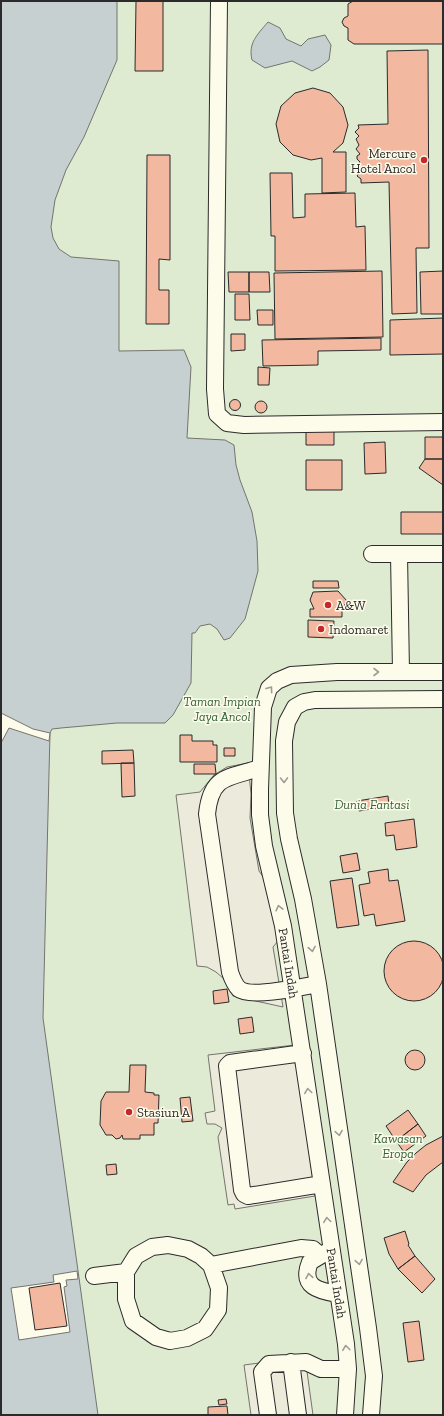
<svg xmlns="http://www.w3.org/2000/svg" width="444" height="1416" font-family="'Zilla Slab',serif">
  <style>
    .green { fill: #deebd1; stroke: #74746e }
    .parking { fill: #eceadb; stroke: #74746e }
    .water { fill: #c7d0d0; stroke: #74746e }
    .pier { fill: #fdfbea; stroke: #74746e }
    .building { fill: #f2b8a0; stroke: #2b2b2b }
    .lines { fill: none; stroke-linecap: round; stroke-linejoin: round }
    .minor-casing { stroke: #2b2b2b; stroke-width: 18 }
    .minor { stroke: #fdfbea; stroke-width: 16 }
    .oneway { stroke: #9e9d94 }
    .poi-dot { fill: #c62828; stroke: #fdfbea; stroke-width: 1.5 }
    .labels { text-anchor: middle; stroke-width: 3; stroke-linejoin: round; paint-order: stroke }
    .poi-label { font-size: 13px; fill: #2b2b2b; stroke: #fdfbea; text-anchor: start }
    .park-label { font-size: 13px; font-style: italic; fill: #34623c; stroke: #fdfbea }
    .street-label { font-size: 13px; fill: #2b2b2b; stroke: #fdfbea }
  </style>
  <rect width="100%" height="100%" fill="#fdfbea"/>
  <path class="green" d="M1,1H443V1415H1Z"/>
  <path class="parking" d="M248,763L251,794L250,818L259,871L266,881L278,941L273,947L283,1007L233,996L223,978L216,972L207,967L197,966L176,795L200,792L214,775L227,767Z
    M295,1045L315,1196L235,1209L234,1204L228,1205L218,1137L222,1128L215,1124H207L205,1113L215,1111L208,1055Z
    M305,1357L313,1415H251L244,1365Z"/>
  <path class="water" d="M1,1H117V60L84,137L66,170L55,200L51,227L53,238L59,249L71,257L119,261V351L184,350L191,367L187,438L225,440L234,445L236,465L240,480L252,512L257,541L258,571L245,619L230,638L224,640L217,629L210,624L200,626L195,633H192L191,683L173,715L165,723H117L61,728L52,729L50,733L43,1018L98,1415H1Z
    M268,22L280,28L286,39L301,46L308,39L325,35L331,45L329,60L320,67L312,71L292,61L265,68L252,60C248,43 257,35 268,22Z"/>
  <path class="pier" d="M1,713L33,729L50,733L49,741L9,728L1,743Z
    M77,1271L78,1279L66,1280L67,1286L64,1287L70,1332L19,1340L11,1288L54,1282L53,1275Z"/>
  <path class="building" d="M136,1H163V71H135Z
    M353,1H443V44H354L348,40V28L344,26L342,22L344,18L348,16V4Z
    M428,50L429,248H416L417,313L392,314L389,182L361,183V179L357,176L361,170L357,166L360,162L357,159V156L360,154L356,149L359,145L356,139L359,136L355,132L359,128L358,125L388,124L387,51Z
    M313,88L330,93L343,107L348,125L343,143L333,152H346V192L322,193V158L311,160L293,155L280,142L276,124L281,106L295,93Z
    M147,155H170V260L159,259V290H169V324H146Z
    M270,173H292L293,218L305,217V194L355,193L356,227L365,226L366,270L275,271V236H271Z
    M382,271L383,337L275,339L274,273Z
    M443,271V314H421L420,272Z
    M228,272H249V292H229Z
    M249,272H269L270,292H249Z
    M235,294H249L250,320H235Z
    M257,310H273V325H258Z
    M443,318V354L390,355V320Z
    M231,334H245V350L231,351Z
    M381,338V350L318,351V365L263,366L262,340Z
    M258,367L270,368L269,385H258Z
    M229.5 405a5.5 5.5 0 1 1 11 0a5.5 5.5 0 1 1-11 0Z
    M255 407a6 6 0 1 1 12 0a6 6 0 1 1-12 0Z
    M306,431H334V445H306Z
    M425,437H443V459H425Z
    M385,442L386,473L365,474L364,443Z
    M425,459H443V485L419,468Z
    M306,460H342V490H306Z
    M401,512H443V534H401Z
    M313,581H338L339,588H313Z
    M338,591L347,601L342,609V617H310V609H314L310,600L313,592Z
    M308,620L334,621L333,638L308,637Z
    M180,735H192V741H213V745H217V762H180Z
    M224,748H235V756H224Z
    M133,750L134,763L102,764V751Z
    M121,763H134L135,796L122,797Z
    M194,764H215L216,774H194Z
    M388,796L389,806L359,811L357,801Z
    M414,819L417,847L396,850L394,835L386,836L385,823Z
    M357,853L360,870L343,873L340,856Z
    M388,869L389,881L398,880L405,921L376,926L374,914L364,916L359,885L370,883L368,872Z
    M352,878L359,925L337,928L330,881Z
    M384 971a30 30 0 1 1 60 0a30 30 0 1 1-60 0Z
    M227,989L229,1002L214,1004L213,991Z
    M252,1017L254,1032L240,1034L238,1019Z
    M405 1060a10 10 0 1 1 20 0a10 10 0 1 1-20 0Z
    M130,1065H146L145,1092L154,1093V1095H159L158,1123H154V1135H140V1139H123L122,1135L120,1138L116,1139L112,1135H106L100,1125L101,1101L106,1092H129Z
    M190,1097L193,1121L182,1122L180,1098Z
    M408,1110L418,1124L396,1141L386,1126Z
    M418,1124L426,1136L404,1152L396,1141Z
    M443,1136V1162L426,1175L413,1192L393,1182L407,1162L416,1153L426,1145Z
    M116,1164L117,1174L107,1175L106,1165Z
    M405,1231L409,1244L408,1245L415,1256L398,1269L389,1254L384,1238Z
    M415,1256L435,1279L422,1293L398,1269Z
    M60,1283L67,1326L35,1330L29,1288Z
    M419,1321L424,1360L408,1362L403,1323Z
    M226,1399L227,1404L219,1405L218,1400Z
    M227,1406L228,1415H208V1407Z"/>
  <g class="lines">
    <g class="minor-casing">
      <path id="minor" d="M219,1L215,389L217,414L227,423L244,425L443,422
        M372,554H443
        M399,554L401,672
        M260,768C228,778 211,775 207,814L230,972C232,978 234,984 239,989C250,998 302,987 318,984
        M303,1053L230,1063L227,1066L242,1190L244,1194L248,1196L322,1184
        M168,1245L188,1249L201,1256L211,1265L219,1288L218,1310L205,1329L187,1338L170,1341L156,1337L133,1321L126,1299V1272L136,1256L152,1247Z
        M330,1250L310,1262C300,1287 319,1291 338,1294
        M211,1265L301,1248L313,1249L320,1255
        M94,1276L126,1272
        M291,1362L298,1415
        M268,1415L262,1372L269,1364L306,1362L321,1369H348
        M345,1415L348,1369L346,1344L283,926L264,846L260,815V789L263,707L269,688L277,681L291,675L337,672H443
        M371,1415L374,1376L368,1328L318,984L303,899L289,839L285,813L284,741L287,722L295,707L304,702L315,700L443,699"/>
    </g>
    <use href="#minor" class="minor"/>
  </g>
  <defs><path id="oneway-chevron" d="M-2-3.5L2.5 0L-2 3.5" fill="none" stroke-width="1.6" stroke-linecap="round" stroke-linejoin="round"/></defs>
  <g class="oneway">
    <use href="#oneway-chevron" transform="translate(376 672)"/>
    <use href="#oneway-chevron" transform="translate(270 689) rotate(-54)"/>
    <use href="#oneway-chevron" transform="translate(284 780) rotate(89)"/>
    <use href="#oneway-chevron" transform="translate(279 908) rotate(-104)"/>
    <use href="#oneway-chevron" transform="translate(312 949) rotate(80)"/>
    <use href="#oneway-chevron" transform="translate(308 1091) rotate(-98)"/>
    <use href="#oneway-chevron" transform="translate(339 1133) rotate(81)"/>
    <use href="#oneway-chevron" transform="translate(327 1220) rotate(-98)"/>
    <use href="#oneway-chevron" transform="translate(359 1262) rotate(81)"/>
    <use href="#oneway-chevron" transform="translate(309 1276) rotate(-99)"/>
    <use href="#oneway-chevron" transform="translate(346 1348) rotate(-97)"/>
  </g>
  <g class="poi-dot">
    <circle cx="424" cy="160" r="4"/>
    <circle cx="328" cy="605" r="4"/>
    <circle cx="321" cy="629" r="4"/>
    <circle cx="129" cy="1112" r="4"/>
  </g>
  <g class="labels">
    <g class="poi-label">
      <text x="416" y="158" text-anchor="end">Mercure<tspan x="416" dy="15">Hotel Ancol</tspan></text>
      <text x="336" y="610">A&amp;W</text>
      <text x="329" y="634">Indomaret</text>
      <text x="137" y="1117">Stasiun A</text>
    </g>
    <g class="park-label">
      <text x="222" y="706">Taman Impian<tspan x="222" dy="15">Jaya Ancol</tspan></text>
      <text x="372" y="809">Dunia Fantasi</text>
      <text x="398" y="1143">Kawasan<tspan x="398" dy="15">Eropa</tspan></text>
    </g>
    <g class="street-label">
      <text transform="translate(289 963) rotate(81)" y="5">Pantai Indah</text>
      <text transform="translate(337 1283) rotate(81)" y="5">Pantai Indah</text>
    </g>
  </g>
  <rect width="444" height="1416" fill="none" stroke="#2b2b2b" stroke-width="4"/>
</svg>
